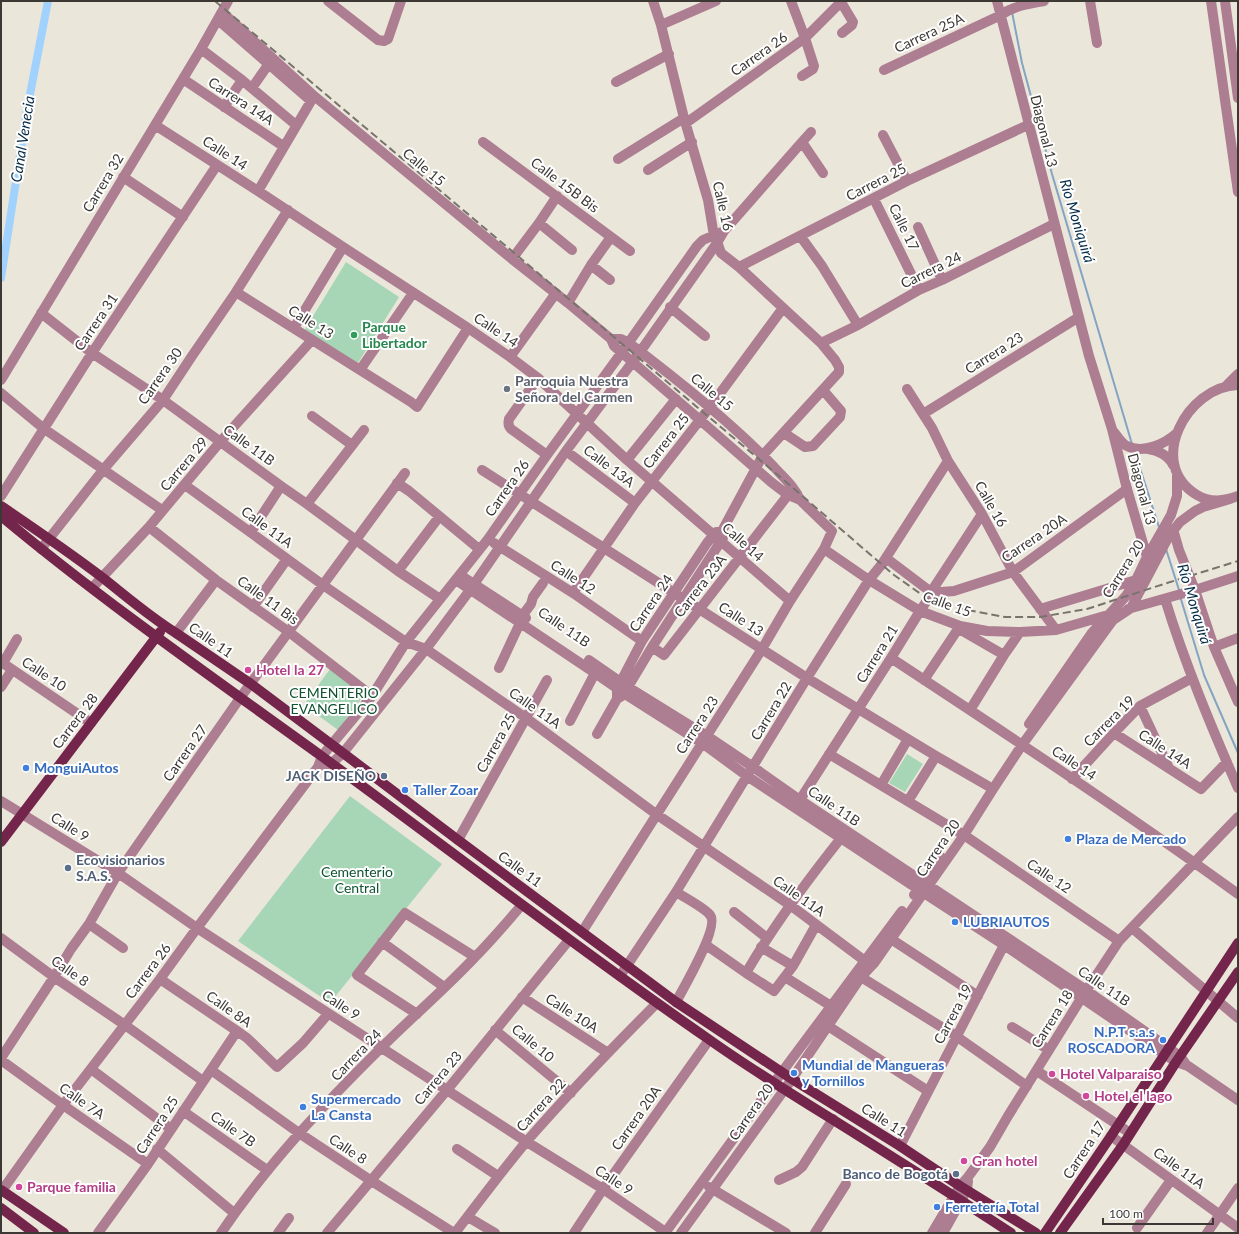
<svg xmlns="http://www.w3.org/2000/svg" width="1239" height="1234" font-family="Lato,sans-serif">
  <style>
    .green { fill: #a7d6b6 }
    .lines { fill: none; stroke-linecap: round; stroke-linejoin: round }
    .stream { stroke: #83a4c2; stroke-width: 2 }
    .canal { stroke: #a1d2fe; stroke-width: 8 }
    .minor { stroke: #ad7e91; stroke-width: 10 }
    .major { stroke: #74254c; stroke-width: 10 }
    .rail { stroke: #78746d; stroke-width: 2; stroke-dasharray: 8 4; stroke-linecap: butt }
    .leisure-dot { fill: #2e9e5b; stroke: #fff; stroke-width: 1.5 }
    .worship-dot { fill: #6b7280; stroke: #fff; stroke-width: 1.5 }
    .hotel-dot { fill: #d1479c; stroke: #fff; stroke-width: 1.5 }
    .shop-dot { fill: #3f7fe0; stroke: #fff; stroke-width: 1.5 }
    .service-dot { fill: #5c6f8a; stroke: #fff; stroke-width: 1.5 }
    .labels { text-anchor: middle; stroke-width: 4; stroke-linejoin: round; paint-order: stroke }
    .street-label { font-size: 14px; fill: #3c3935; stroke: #fff }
    .leisure-label { font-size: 14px; font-weight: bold; fill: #27864d; stroke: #fff; text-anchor: start }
    .worship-label { font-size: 14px; font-weight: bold; fill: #5b616d; stroke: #fff; text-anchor: start }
    .hotel-label { font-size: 14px; font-weight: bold; fill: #b23c85; stroke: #fff; text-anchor: start }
    .park-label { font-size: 14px; fill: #105330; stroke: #fff }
    .shop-label { font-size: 14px; font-weight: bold; fill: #366cbe; stroke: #fff; text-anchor: start }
    .service-label { font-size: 14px; font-weight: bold; fill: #4e5e75; stroke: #fff; text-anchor: end }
    .water-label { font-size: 15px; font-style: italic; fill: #052c48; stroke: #fff }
  </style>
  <rect width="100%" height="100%" fill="#ebe6da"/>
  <path class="green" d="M346,262L399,297L358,363L304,331Z
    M330,669L365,694L338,730L304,705Z
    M907,754L923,764L905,792L889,783Z
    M350,796L442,864L330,1003L238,941Z"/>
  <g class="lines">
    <path class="stream" d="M1012,12L1022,63L1052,174L1132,444
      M1137,459L1159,527
      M1166,549L1179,590
      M1180,596L1204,675L1238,753"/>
    <path class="canal" d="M1,278L27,110L48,1"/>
    <path class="minor" d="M328,1L378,40L384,41L388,39L401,1
      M791,1L805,38L814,66L813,69L802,76
      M997,1L1089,356L1112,429L1127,489L1147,557
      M1090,1L1097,43
      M1211,1L1238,192
      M1225,1L1238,98
      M841,2L853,22L852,25L842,33
      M222,12L313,95L512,259L568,303L611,339L614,346L700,420L771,482L788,495L800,500L832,531L824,549L790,601L762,649L582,932
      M218,20L311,101L258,191
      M661,25L716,1
      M201,49L242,80L296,125
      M884,70L1001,15C1013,6 1029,4 1044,1
      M183,79L283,146
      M616,82L669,54
      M252,88L268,65
      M224,107L242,80
      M686,123L805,38L842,1
      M155,125L258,191L343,247L468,328L510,357L538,378L627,460L790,601
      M883,135L907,181
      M483,142L630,251
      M802,142L811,132
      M618,159L684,118
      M648,170L692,142
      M123,177L183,217
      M874,199L919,290
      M539,223L572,250
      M918,227L942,280
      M801,237L822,266L858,325
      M512,259L539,223L557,196
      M591,265L610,280
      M739,267L907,181L1028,125
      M236,292L411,402L417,407L468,328
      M568,303L591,265L611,237
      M670,307L705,336
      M41,313L92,353L163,400L281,486L307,504L398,571L440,599
      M294,328L343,247
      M611,339H621L629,343C678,380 731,422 774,467C783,477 795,487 800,500
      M821,343L858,325L919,290L942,280L1054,224
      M510,357L556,293
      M360,370L413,293
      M538,378L509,419C508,423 508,426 511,429L547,455
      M1,380L201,49L228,1
      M1238,385C1187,386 1145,464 1197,495C1210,503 1225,501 1238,496
      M1226,386L1238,374
      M907,389L932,428L948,461L982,514L1013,572L1056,630
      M1,393L43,428L162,510
      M923,414L1079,317
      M312,416L352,445
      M1114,432C1118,437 1121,443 1127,446C1143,454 1165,444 1177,433
      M784,433L805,447L813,446L840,417L841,411L823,390
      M1148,449C1158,450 1169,456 1173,465
      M566,451L635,503
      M627,460L676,399
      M482,470L807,678L936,756L988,786
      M397,483L409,491L479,549
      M185,485L323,585L406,642L426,649L526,718L656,814L790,905L865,961
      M1,496L92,353L217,165
      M307,504L364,430
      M149,527L216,580L289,632L372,696
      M1173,529L1179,550L1195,590L1214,647L1238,702
      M251,532L281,486
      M494,543L573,593L642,641
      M41,549L103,470L163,400L192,356L236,292L288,210
      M824,549L869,580L920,611L960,626L987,631L1020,632L1056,630L1108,615
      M886,558L931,592H941L954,591L1013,572L1127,489
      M398,571L439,517
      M460,575L526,618
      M456,580L595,673L625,694L702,743L747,776L924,893L1004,945L1176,1062L1188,1066L1238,1100
      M92,588L149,527L220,442L312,340
      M573,593L635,503L710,407L783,308
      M1165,599C1185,664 1211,726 1238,788
      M253,607L287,559
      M1040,609L1136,580
      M1128,609L1195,590L1238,576
      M522,616L531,604L533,597L543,583
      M959,629L1004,655
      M176,633L216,580
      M652,647L664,655L788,495
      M1214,647L1238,638
      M891,658C1008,735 1125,812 1238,894
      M589,660L628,687L707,736L753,767L800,800L1086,990L1180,1056L1185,1063
      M1,662L91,723
      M3,663L17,639
      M499,668L520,623
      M924,680L960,626
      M1,687L12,670
      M617,699L625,694L628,687L652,647L723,538L722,531L763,455L839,372V367L835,360L821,343L739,267L721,253L713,230L708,200L684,118L661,25L653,1
      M1140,706L1169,768
      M970,710L1004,655L1020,632
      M570,721L595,673
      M1029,724L1091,634L1126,596L1136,580L1147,557L1171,515L1177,496V475
      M1114,733L1201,789L1227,762
      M597,734L617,699V689L642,641L707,543L716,532H718
      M829,754L959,832
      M324,766L331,764L343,753L426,649L470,590L566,451L640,352L717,243L724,231L802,142L823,173
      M1072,779L1114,733L1140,706L1192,678
      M881,785L908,739
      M1,801L118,873L197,928L280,982L527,1142L603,1189L667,1233
      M908,801L936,756
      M796,806L891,658L920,611L928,599L931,592L982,514
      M964,835L1119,941
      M458,840L547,680
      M914,895L941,857
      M734,912L767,938
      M89,924L123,948
      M1132,928L1238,1018
      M1,938L54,977L125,1025L203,1081
      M891,939L978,996
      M382,942L444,987
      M706,945L746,973L774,991L793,966L816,925
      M761,947L793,966
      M746,973C774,925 806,882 841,838
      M620,976L676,892L807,678L869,580L882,564L948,461
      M785,977L831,1006
      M861,977L956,1036L1027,1086
      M160,979L237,1031L247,1038L277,1067L303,1043L328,1014
      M522,997L608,1053
      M676,1002C683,989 720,926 710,915C705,908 684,897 676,892
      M417,1014L357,975L405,913L475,957
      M828,1026L928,1091
      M1012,1027L1049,1050
      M495,1030L571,1093
      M1,1058L54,977L71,949L89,924L118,873L240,698L405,473
      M1,1060L63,1105L148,1164
      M91,1069L171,1129
      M211,1070L299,1133L370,1180L454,1233
      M1037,1071L1130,1133
      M183,1111L267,1170
      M1111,1136L1238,1228
      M900,1146L1004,945L1008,940
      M157,1149L234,1213
      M457,1149L498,1176
      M779,1180L796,1172L802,1167L833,1119
      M709,1187L786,1233
      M1,1192L63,1105L160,979L197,928L318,767L322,756L372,696L406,642L488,539L547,455L622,352L697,246L703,240L724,231
      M468,1217L495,1233
      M1137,1228L1171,1180
      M98,1233L148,1164L237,1031
      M221,1233C267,1165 323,1105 381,1048C412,1017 445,989 475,957C491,941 506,923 521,906
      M278,1233L289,1218
      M327,1233L447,1090L569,940
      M455,1233C479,1202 501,1172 526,1142C568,1094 612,1048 657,1003
      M574,1233L603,1189L709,1040
      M665,1233L782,1072L902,911
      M681,1233L792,1079L861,977L875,962L929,885L964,835L993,789L1022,745L1102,635L1113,620L1131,608L1169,536L1180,522L1195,511L1203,507L1230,499
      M815,1233L846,1184
      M932,1233L960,1186L968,1177L990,1147L1008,1116L1082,997L1119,941L1238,817
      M943,1233L967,1190L968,1181
      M1207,1233L1238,1188"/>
    <path class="major" d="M1,506C35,529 70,553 103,578C127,597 150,617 176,633L251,684L343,753L458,840L676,1002L792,1079L900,1146L960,1186L1036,1233
      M1,516C103,601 212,677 320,755C449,849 575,947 707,1038C756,1073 808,1104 859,1136C910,1168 961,1200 1011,1233
      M1,842L160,632
      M1,1190L64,1233
      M1,1208L34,1233
      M1045,1233L1111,1136L1238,943
      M1060,1233L1123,1145L1176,1062L1238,972"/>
    <path class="rail" d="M215,1L792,487L894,575L928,599L963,609L1005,617H1040L1087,609L1167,583L1238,561"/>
  </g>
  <circle class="leisure-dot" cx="354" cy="335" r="4"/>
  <circle class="worship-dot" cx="507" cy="389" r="4"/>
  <g class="hotel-dot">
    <circle cx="248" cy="670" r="4"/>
    <circle cx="1052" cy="1074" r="4"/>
    <circle cx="1086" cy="1096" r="4"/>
    <circle cx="964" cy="1161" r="4"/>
    <circle cx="19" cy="1187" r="4"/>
  </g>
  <g class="shop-dot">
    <circle cx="26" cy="768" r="4"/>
    <circle cx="405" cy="790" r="4"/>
    <circle cx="1068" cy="839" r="4"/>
    <circle cx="955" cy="922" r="4"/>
    <circle cx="1163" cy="1040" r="4"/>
    <circle cx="794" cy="1073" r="4"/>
    <circle cx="303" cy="1107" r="4"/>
    <circle cx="937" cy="1207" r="4"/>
  </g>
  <g class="service-dot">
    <circle cx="384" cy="776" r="4"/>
    <circle cx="68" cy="868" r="4"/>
    <circle cx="956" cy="1174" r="4"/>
  </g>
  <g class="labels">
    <g class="street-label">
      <text transform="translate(929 33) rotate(-25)" y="5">Carrera 25A</text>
      <text transform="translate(759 54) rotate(-35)" y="5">Carrera 26</text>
      <text transform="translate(241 101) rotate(33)" y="5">Carrera 14A</text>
      <text transform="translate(1044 131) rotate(76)" y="5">Diagonal 13</text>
      <text transform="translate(225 153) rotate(33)" y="5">Calle 14</text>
      <text transform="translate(424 167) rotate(40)" y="5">Calle 15</text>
      <text transform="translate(876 182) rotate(-27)" y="5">Carrera 25</text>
      <text transform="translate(103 183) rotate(-59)" y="5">Carrera 32</text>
      <text transform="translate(565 185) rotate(37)" y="5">Calle 15B Bis</text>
      <text transform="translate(723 206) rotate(77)" y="5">Calle 16</text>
      <text transform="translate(904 227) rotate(64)" y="5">Calle 17</text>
      <text transform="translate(931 270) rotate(-26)" y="5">Carrera 24</text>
      <text transform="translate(96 322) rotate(-56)" y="5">Carrera 31</text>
      <text transform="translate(311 322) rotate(32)" y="5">Calle 13</text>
      <text transform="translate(496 330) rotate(34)" y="5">Calle 14</text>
      <text transform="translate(994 353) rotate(-32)" y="5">Carrera 23</text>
      <text transform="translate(160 376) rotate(-55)" y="5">Carrera 30</text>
      <text transform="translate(712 392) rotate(40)" y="5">Calle 15</text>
      <text transform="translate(666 441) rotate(-52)" y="5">Carrera 25</text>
      <text transform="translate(249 445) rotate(36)" y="5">Calle 11B</text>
      <text transform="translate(184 464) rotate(-50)" y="5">Carrera 29</text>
      <text transform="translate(609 466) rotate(37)" y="5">Calle 13A</text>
      <text transform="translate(507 488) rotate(-55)" y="5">Carrera 26</text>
      <text transform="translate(1142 489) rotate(75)" y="5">Diagonal 13</text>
      <text transform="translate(991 504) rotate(60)" y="5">Calle 16</text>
      <text transform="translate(267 527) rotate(36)" y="5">Calle 11A</text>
      <text transform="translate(1034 538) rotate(-34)" y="5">Carrera 20A</text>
      <text transform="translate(743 542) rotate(42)" y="5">Calle 14</text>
      <text transform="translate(1123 569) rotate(-58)" y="5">Carrera 20</text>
      <text transform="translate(573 577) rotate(33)" y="5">Calle 12</text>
      <text transform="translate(700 586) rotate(-52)" y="5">Carrera 23A</text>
      <text transform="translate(268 600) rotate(36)" y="5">Calle 11 Bis</text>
      <text transform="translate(651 603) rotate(-56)" y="5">Carrera 24</text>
      <text transform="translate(947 604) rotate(20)" y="5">Calle 15</text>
      <text transform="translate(741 619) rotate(33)" y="5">Calle 13</text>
      <text transform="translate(564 627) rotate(34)" y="5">Calle 11B</text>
      <text transform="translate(211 640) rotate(35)" y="5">Calle 11</text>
      <text transform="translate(877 654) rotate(-58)" y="5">Carrera 21</text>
      <text transform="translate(44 674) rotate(34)" y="5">Calle 10</text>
      <text transform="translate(535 708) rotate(35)" y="5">Calle 11A</text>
      <text transform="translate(771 711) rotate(-59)" y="5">Carrera 22</text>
      <text transform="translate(75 721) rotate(-53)" y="5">Carrera 28</text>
      <text transform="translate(1109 721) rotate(-45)" y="5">Carrera 19</text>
      <text transform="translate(697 725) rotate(-57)" y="5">Carrera 23</text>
      <text transform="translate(496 743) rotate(-61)" y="5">Carrera 25</text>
      <text transform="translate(1165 749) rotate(33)" y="5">Calle 14A</text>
      <text transform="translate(185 753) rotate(-55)" y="5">Carrera 27</text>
      <text transform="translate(1074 763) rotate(34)" y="5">Calle 14</text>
      <text transform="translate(834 806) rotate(34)" y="5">Calle 11B</text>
      <text transform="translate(70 827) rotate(32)" y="5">Calle 9</text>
      <text transform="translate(938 848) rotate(-56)" y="5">Carrera 20</text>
      <text transform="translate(520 869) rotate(36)" y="5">Calle 11</text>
      <text transform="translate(1049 876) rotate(34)" y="5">Calle 12</text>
      <text transform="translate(799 896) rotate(35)" y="5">Calle 11A</text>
      <text transform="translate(70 971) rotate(35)" y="5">Calle 8</text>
      <text transform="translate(148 971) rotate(-53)" y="5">Carrera 26</text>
      <text transform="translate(1104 986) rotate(34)" y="5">Calle 11B</text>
      <text transform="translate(341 1005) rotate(33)" y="5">Calle 9</text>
      <text transform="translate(229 1009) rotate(35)" y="5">Calle 8A</text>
      <text transform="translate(572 1013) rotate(33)" y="5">Calle 10A</text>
      <text transform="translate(953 1014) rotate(-62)" y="5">Carrera 19</text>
      <text transform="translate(1052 1019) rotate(-58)" y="5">Carrera 18</text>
      <text transform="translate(533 1043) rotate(40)" y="5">Calle 10</text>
      <text transform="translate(356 1055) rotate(-46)" y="5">Carrera 24</text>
      <text transform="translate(438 1078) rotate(-50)" y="5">Carrera 23</text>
      <text transform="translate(82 1101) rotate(35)" y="5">Calle 7A</text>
      <text transform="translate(541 1105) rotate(-48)" y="5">Carrera 22</text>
      <text transform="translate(751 1112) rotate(-55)" y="5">Carrera 20</text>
      <text transform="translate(636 1118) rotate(-55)" y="5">Carrera 20A</text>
      <text transform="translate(884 1120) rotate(32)" y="5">Calle 11</text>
      <text transform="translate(157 1125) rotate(-57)" y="5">Carrera 25</text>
      <text transform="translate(233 1129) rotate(35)" y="5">Calle 7B</text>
      <text transform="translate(348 1149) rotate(34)" y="5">Calle 8</text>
      <text transform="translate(1084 1150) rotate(-57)" y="5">Carrera 17</text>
      <text transform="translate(1179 1168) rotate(36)" y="5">Calle 11A</text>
      <text transform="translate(614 1180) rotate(33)" y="5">Calle 9</text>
    </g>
    <g class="leisure-label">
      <text x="362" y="332">Parque<tspan x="362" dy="16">Libertador</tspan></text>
    </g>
    <g class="worship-label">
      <text x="515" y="386">Parroquia Nuestra<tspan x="515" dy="16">Señora del Carmen</tspan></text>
    </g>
    <g class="hotel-label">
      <text x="256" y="675">Hotel la 27</text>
      <text x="1060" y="1079">Hotel Valparaiso</text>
      <text x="1094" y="1101">Hotel el lago</text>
      <text x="972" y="1166">Gran hotel</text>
      <text x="27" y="1192">Parque familia</text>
    </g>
    <g class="park-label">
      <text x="334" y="698">CEMENTERIO<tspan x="334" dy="16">EVANGELICO</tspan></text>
      <text x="357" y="877">Cementerio<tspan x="357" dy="16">Central</tspan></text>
    </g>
    <g class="shop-label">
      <text x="34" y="773">MonguiAutos</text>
      <text x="413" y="795">Taller Zoar</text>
      <text x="1076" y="844">Plaza de Mercado</text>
      <text x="963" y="927">LUBRIAUTOS</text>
      <text x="1155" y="1037" text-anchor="end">N.P.T s.a.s<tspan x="1155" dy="16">ROSCADORA</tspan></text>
      <text x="802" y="1070">Mundial de Mangueras<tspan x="802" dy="16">y Tornillos</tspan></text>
      <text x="311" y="1104">Supermercado<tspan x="311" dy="16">La Cansta</tspan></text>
      <text x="945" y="1212">Ferretería Total</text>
    </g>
    <g class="service-label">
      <text x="376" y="781">JACK DISEÑO</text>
      <text x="76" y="865" text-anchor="start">Ecovisionarios<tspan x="76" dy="16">S.A.S.</tspan></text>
      <text x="948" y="1179">Banco de Bogotá</text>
    </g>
    <g class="water-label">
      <text transform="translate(23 139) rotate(-81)" y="5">Canal Venecia</text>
      <text transform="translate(1077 221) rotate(73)" y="5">Río Moniquirá</text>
      <text transform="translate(1194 604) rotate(73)" y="5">Río Monquirá</text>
    </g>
  </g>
  <rect width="1239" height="1234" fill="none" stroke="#3c3935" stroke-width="4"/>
  <path d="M1103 1218v6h110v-6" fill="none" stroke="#3c3935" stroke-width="2"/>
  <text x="1109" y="1218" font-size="12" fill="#3c3935" stroke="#ffffff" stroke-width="3" paint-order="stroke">100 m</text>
</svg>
